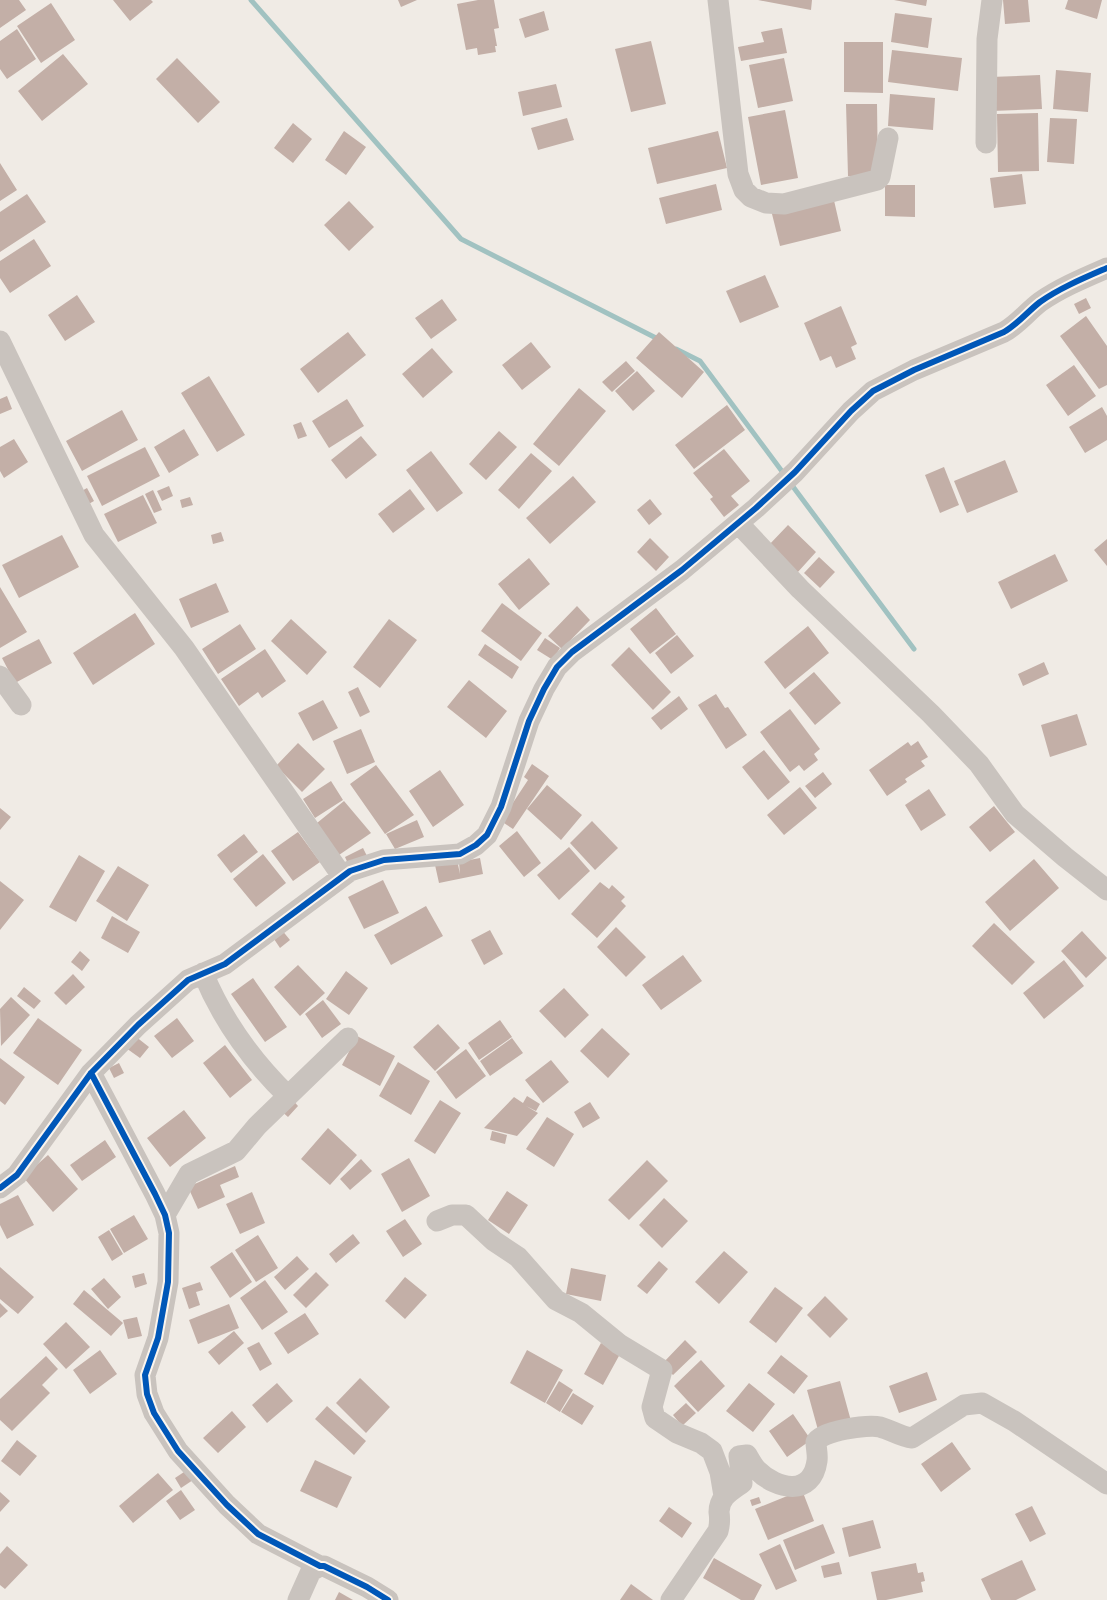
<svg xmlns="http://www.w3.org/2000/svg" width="1107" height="1600" font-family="Jost,sans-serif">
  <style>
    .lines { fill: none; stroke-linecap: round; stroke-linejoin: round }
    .stream { stroke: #a1c2c1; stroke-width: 5 }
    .building { fill: #c3afa7 }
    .street { stroke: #c9c3be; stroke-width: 21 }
    .cycleway-casing { stroke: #fbf5ee; stroke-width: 10 }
    .cycleway { stroke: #0057b8; stroke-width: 6 }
  </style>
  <rect width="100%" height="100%" fill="#f0ebe5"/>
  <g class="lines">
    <path class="stream" d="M251,0L461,239L660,340
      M676,349L700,361L784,474
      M791,484L914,649"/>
  </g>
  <path class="building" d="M0,0H19L26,10L0,28Z
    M113,0H151L153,2L130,21Z
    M398,0H417L401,7Z
    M478,0H494L499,28L494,29L497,46H495L496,52L478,55L477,48L466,50L457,4Z
    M758,0H812L811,10Z
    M894,0H927L926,6Z
    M1003,0H1028L1030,22L1005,24Z
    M1068,0H1102L1097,19L1065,9Z
    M51,3L75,40L41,63L17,26Z
    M544,11L549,30L525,38L519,19Z
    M895,13L932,18L928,48L891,42Z
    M782,28L787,53L741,61L738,47L764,42L761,32Z
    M17,29L36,59L7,79L0,69V41Z
    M651,41L666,104L631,112L615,49Z
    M844,42H883V93L844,92Z
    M892,50L962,58L958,91L888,82Z
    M63,54L88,84L42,121L18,91Z
    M177,58L220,102L198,123L156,79Z
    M784,58L793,101L758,108L749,65Z
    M1056,70L1091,73L1088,112L1053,109Z
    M1040,75L1042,109L992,111L990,77Z
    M556,84L562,107L523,116L518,92Z
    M890,94L935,98L933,130L888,126Z
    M846,104H877L878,176H848Z
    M785,110L798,178L761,185L748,117Z
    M1038,113L1039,171L998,172L997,114Z
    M567,118L574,140L538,150L531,128Z
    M1050,118L1077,119L1074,164L1047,162Z
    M293,123L312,139L293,163L274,148Z
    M344,131L366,147L346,175L325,160Z
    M718,131L727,168L657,184L648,148Z
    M0,163L17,190L0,201Z
    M1022,174L1026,204L994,208L990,178Z
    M716,184L722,210L666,224L659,198Z
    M885,185H915V217L885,216Z
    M27,194L46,222L0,252V212Z
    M833,196L841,231L780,246L771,210Z
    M349,201L374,227L349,251L324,225Z
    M34,239L51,266L10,293L0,278V261Z
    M765,275L779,307L740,323L726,291Z
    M77,295L95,322L65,341L48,315Z
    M1086,298L1091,308L1079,314L1074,304Z
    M442,299L457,320L431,339L415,318Z
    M841,306L857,344L851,347L856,359L836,368L831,356L820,361L804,323Z
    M1086,316L1107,346V385L1099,389L1060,336Z
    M348,332L366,355L318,393L300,369Z
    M659,332L704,372L682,398L636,358Z
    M531,342L551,367L522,390L502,365Z
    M432,348L453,372L423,398L402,374Z
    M626,361L635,371L612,392L602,382Z
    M1074,365L1096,396L1068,416L1046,385Z
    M637,371L655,391L633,411L615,391Z
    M209,376L245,435L217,452L181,393Z
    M579,388L606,411L559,466L533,444Z
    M7,396L12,409L0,414V399Z
    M347,399L364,426L329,448L312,421Z
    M727,405L745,430L694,469L675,445Z
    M1102,407L1107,416V440L1085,453L1069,427Z
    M122,410L138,440L82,471L66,441Z
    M301,422L307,436L298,439L293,425Z
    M184,429L199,455L169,473L154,447Z
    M499,431L517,447L486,480L469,464Z
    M361,436L377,455L346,479L331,460Z
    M14,439L28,462L4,478L0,471V447Z
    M145,447L160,476L102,506L87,476Z
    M724,449L750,481L731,496L739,505L724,517L710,499L713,497L693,473Z
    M431,451L463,493L437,512L406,470Z
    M531,453L552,471L519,509L498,490Z
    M1005,460L1018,492L967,513L954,481Z
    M944,467L959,505L940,513L925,475Z
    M573,476L596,502L550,544L526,518Z
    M169,486L173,496L162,501L157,491Z
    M87,488L94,501L85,506L78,493Z
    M410,489L425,509L393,533L378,514Z
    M153,490L162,510L154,513L145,494Z
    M143,495L157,523L118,542L104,514Z
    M190,497L193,505L182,508L180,500Z
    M650,499L662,514L649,525L637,510Z
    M788,525L816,552L797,573L768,546Z
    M221,532L224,541L213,544L211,535Z
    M62,535L79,567L19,598L2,565Z
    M650,538L669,557L656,571L637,552Z
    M1107,539V566L1094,550Z
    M1055,554L1068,581L1011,609L998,582Z
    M819,557L835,572L820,588L804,573Z
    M529,558L550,584L519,610L498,584Z
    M216,583L229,612L191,628L179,599Z
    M0,587L27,632L0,648Z
    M502,603L542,633L521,661L481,631Z
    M577,606L590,620L562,649L548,636Z
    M656,608L676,634L650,654L630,629Z
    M135,613L155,644L93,685L73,653Z
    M291,619L327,652L307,675L271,641Z
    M389,619L417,640L380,688L353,667Z
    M240,624L256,649L218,674L202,649Z
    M808,626L829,653L785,689L764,662Z
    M677,635L694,656L671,674L655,653Z
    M545,638L560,648L553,660L537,650Z
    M39,639L52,663L15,683L2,658Z
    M485,644L519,667L512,679L478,655Z
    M629,647L671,692L653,710L611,665Z
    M265,649L286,681L262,698L258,692L239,706L221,679Z
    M1044,662L1049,674L1023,686L1018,674Z
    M814,672L841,703L815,725L789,693Z
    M469,680L507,711L486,738L447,707Z
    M358,687L370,712L360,717L348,692Z
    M716,694L725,708L728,707L747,735L726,749L698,705Z
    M679,696L688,709L661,730L651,718Z
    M323,700L338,728L313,741L298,713Z
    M790,709L820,749L814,754L818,760L804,771L799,765L790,772L760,732Z
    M1077,714L1087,745L1050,757L1041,725Z
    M361,729L375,762L347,774L333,741Z
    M918,741L928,757L921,761L925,766L905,779L907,782L887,796L869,770L908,742L911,746Z
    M298,743L325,769L302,792L276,766Z
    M764,750L790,782L768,800L742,767Z
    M532,764L549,776L513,829L501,821L528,780L524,777Z
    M376,765L414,815L385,834L350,784Z
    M440,770L464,805L433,827L409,791Z
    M823,772L832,784L815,798L805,786Z
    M331,781L343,800L315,818L303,799Z
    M547,785L582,815L561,840L527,809Z
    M800,787L817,808L784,835L767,815Z
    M929,789L946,815L921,831L905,805Z
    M344,801L371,833L339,855L317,823Z
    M994,806L1015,832L990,852L969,827Z
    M0,808L11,817L0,830Z
    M417,820L424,837L395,849L386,834Z
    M592,821L618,848L595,870L570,843Z
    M517,831L541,863L524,877L499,846Z
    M298,832L320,862L293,881L271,851Z
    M244,834L258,852L231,873L217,855Z
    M569,847L590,871L559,900L537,875Z
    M363,848L368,858L349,866L345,857Z
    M263,854L286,883L256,907L233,879Z
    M79,855L105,871L76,922L49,907Z
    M480,858L483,874L439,883L435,865L457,860L460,874L459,862Z
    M1034,859L1059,888L1010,931L985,902Z
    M118,866L149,885L127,921L96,901Z
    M383,880L399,913L364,929L348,897Z
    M0,881L24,900L0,930Z
    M600,882L609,889L612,885L625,897L621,901L626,906L597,938L571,914Z
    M426,906L443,936L391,965L374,935Z
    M112,916L140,932L128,953L101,938Z
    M994,923L1035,962L1012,985L972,946Z
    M616,927L646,957L626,977L597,947Z
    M281,929L290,940L280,948L272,936Z
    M490,930L503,954L484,965L471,940Z
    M1082,931L1107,958L1086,978L1061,951Z
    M80,951L90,960L82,971L71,962Z
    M683,955L702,981L661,1010L642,985Z
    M1064,960L1084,986L1044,1019L1023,993Z
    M298,965L325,993L300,1016L274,987Z
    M346,971L368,988L349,1015L326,999Z
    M73,974L85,987L66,1005L54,993Z
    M253,978L287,1027L265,1042L231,994Z
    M24,987L41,1001L34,1009L17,996Z
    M564,988L589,1015L565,1038L539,1011Z
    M11,997L30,1015L1,1046L0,1009Z
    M323,1000L341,1024L322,1038L305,1014Z
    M38,1018L82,1050L58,1085L13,1053Z
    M177,1018L194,1041L172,1058L154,1036Z
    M500,1020L512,1037L479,1060L468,1043Z
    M438,1024L460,1048L435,1071L413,1047Z
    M602,1028L630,1054L608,1078L580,1051Z
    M135,1036L149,1047L140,1058L126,1048Z
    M357,1036L395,1056L380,1086L342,1065Z
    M512,1038L523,1053L490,1076L480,1061Z
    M225,1045L252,1080L230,1098L203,1063Z
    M466,1049L486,1076L456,1099L436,1072Z
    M0,1058L25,1077L5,1105L0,1101Z
    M551,1060L569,1082L543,1103L525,1080Z
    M398,1062L430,1081L411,1115L379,1096Z
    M119,1063L124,1073L114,1078L109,1068Z
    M527,1096L540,1104L536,1111L526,1106L538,1113L517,1136L484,1128L514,1097L523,1103Z
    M290,1097L298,1106L288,1117L279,1109Z
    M440,1100L461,1113L435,1154L414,1141Z
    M590,1102L600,1118L583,1128L574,1112Z
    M184,1110L206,1138L170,1167L147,1138Z
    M547,1117L574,1134L554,1167L526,1149Z
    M328,1128L357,1155L330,1185L301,1159Z
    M492,1131L507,1135L505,1144L490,1140Z
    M105,1140L116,1157L82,1181L70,1165Z
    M48,1155L78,1189L53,1212L23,1177Z
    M409,1158L430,1196L402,1212L381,1174Z
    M361,1159L372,1171L350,1190L340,1179Z
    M647,1160L668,1181L629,1220L608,1200Z
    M235,1166L239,1177L220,1185L225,1197L198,1209L188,1187Z
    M507,1191L528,1205L509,1234L488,1220Z
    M252,1192L265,1223L240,1234L226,1204Z
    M18,1195L34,1225L7,1239L0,1225V1204Z
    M664,1198L688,1221L662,1248L639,1225Z
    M134,1215L148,1239L124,1253L110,1229Z
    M405,1219L422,1244L403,1257L386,1231Z
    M109,1230L123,1254L112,1261L98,1237Z
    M353,1234L360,1243L336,1263L329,1254Z
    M258,1235L278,1268L256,1282L235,1250Z
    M724,1251L748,1272L719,1304L695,1282Z
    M232,1252L252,1282L230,1298L210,1267Z
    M297,1256L309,1269L285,1290L274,1277Z
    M659,1261L668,1269L647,1294L637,1286Z
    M0,1267L34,1297L18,1314L0,1299Z
    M571,1268L606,1275L601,1301L566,1294Z
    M316,1272L329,1285L306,1308L293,1295Z
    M144,1273L147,1284L135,1288L132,1276Z
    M405,1277L427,1295L405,1319L385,1301Z
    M104,1278L121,1297L108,1309L91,1289Z
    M265,1280L288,1312L262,1330L240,1298Z
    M200,1282L203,1290L196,1292L200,1305L189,1309L182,1288Z
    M775,1287L803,1308L776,1343L749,1322Z
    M84,1290L123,1323L111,1336L73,1304Z
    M825,1296L848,1319L830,1338L807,1315Z
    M0,1303L8,1311L0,1318Z
    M229,1304L239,1328L198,1344L189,1320Z
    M305,1313L319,1334L288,1354L274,1333Z
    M137,1317L142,1336L128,1339L123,1320Z
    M66,1322L90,1347L66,1369L43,1344Z
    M234,1331L244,1343L219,1365L208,1352Z
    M685,1340L697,1352L673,1375L662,1364Z
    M259,1342L272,1364L260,1371L247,1348Z
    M601,1343L620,1354L603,1385L584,1374Z
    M100,1350L117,1374L90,1394L73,1370Z
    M527,1350L563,1370L545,1403L510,1383Z
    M781,1355L808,1376L794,1394L767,1373Z
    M46,1356L58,1369L42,1385L50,1393L12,1431L0,1420V1399Z
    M701,1360L725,1386L698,1412L674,1386Z
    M927,1372L937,1400L899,1413L889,1386Z
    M360,1378L390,1407L366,1433L336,1403Z
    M559,1381L573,1390L560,1412L546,1403Z
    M840,1381L851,1421L818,1430L807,1390Z
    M277,1383L293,1401L267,1423L252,1405Z
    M749,1383L775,1404L753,1432L726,1411Z
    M573,1393L594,1406L582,1425L561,1412Z
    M686,1403L696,1413L682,1426L673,1415Z
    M327,1406L366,1441L354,1455L315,1419Z
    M232,1411L246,1427L218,1453L203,1438Z
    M793,1414L811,1440L787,1457L769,1431Z
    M17,1440L37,1456L20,1476L1,1461Z
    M952,1442L971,1469L941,1492L921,1464Z
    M315,1460L352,1477L337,1508L300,1491Z
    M187,1470L193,1480L181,1488L175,1478Z
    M158,1473L173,1490L133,1523L119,1506Z
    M181,1490L195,1510L180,1520L166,1501Z
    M802,1490L814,1521L768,1540L755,1509Z
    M0,1492L10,1501L0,1512Z
    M759,1497L761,1503L752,1506L750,1500Z
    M1032,1506L1046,1534L1030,1542L1015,1514Z
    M669,1507L692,1523L682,1538L659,1521Z
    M873,1520L881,1548L849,1557L842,1528Z
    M823,1524L835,1553L795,1570L783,1540Z
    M780,1544L797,1581L776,1590L759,1554Z
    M7,1546L28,1565L5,1589L0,1585V1554Z
    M714,1558L762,1585L754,1600H741L703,1578Z
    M1022,1560L1036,1590L1016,1600H991L981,1579Z
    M839,1562L842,1574L824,1578L821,1566Z
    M916,1563L918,1573L923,1572L925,1581L921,1582L923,1592L886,1600H877L871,1572Z
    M631,1584L653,1600H620Z
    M339,1592L353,1600H335Z"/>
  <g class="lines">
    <path class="street" d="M718,0L738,174L744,190L751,197L766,203L784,204L877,180L880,177L888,138
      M986,143L987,39L992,0
      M0,341L94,535L184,648L342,876
      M738,523L800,589L931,714L979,764L1015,814L1065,857L1107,890
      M0,676L21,705
      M203,973C222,1019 252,1061 288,1096
      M91,1073L155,1194L165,1215L169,1233L168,1282L158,1338L145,1375L147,1394L154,1413L178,1451L227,1505L258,1534L320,1566H324L367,1587L388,1600
      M0,1188L17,1175L91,1073L138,1025L188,980L225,964L350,871L384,860L460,854L476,845L487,835L501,807L529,721L544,689L557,667L572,652L682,570L756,508L795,472L851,411L873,391L914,370L1004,332C1018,324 1027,312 1040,302C1060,288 1084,278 1107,268
      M165,1215L189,1174L236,1151L257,1126L348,1038
      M437,1221L452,1215H466L494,1241L518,1257L556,1300L581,1313L619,1344L662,1370L652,1407L655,1418L677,1433L701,1443L712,1451L720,1472L724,1496
      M298,1600L311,1571L320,1566
      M671,1600L718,1531C720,1524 720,1519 719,1512C719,1497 731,1491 742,1483L739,1456L747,1455C750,1460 753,1466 757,1470C777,1490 812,1497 817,1461C818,1455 816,1448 816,1442C821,1431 868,1424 880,1427C891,1430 901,1437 912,1438L964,1405L982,1403L1014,1421L1107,1484"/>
    <g class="cycleway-casing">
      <path id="cycleway" d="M91,1073L155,1194L165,1215L169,1233L168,1282L158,1338L145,1375L147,1394L154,1413L178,1451L227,1505L258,1534L320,1566H324L367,1587L388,1600
        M0,1188L17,1175L91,1073L138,1025L188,980L225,964L350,871L384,860L460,854L476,845L487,835L501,807L529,721L544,689L557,667L572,652L682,570L756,508L795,472L851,411L873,391L914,370L1004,332C1018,324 1027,312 1040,302C1060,288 1084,278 1107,268"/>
    </g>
    <use href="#cycleway" class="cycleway"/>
  </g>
</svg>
